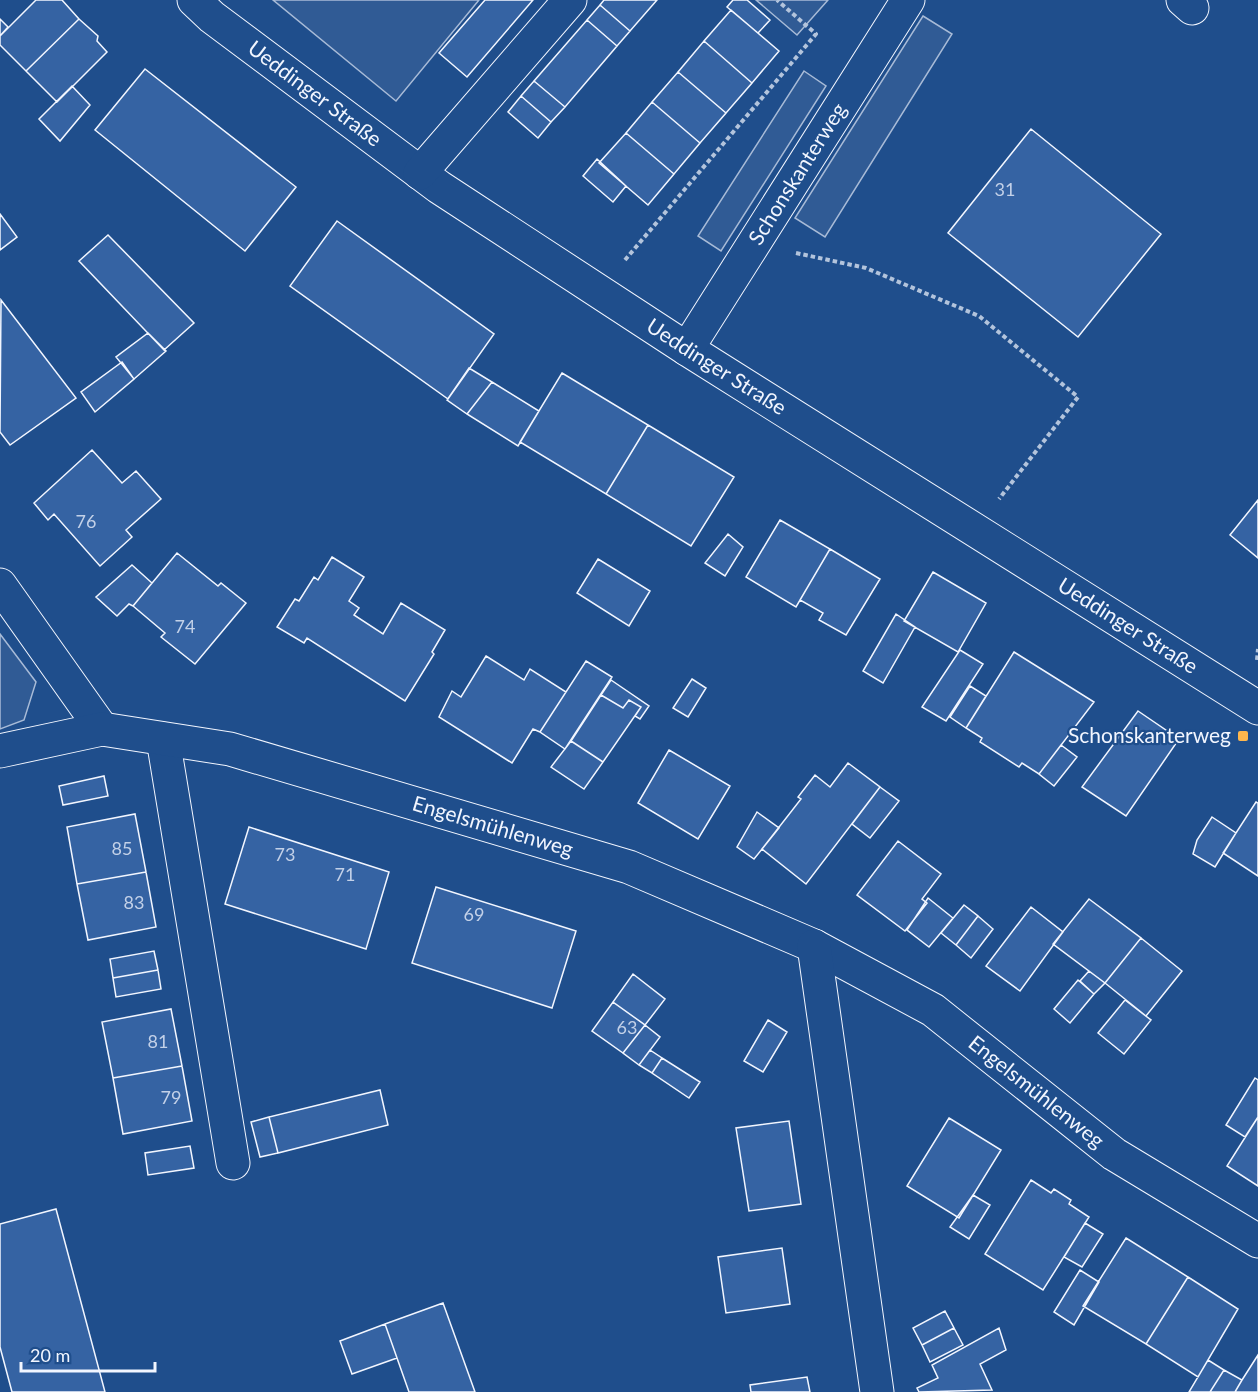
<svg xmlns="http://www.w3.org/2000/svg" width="1258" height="1392" font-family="Lato,sans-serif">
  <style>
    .built { fill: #305b95; stroke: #a8bbd7; stroke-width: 1.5 }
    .building { fill: #3563a3; stroke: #f2f6ff; stroke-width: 1.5 }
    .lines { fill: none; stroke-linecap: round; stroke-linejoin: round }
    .minor-casing { stroke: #f2f6ff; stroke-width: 35 }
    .path { stroke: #b3c4dc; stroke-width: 4; stroke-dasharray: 4.5 3; stroke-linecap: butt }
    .minor { stroke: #1f4e8c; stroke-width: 33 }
    .poi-dot { fill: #ffb74d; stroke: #1f4e8c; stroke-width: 2 }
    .labels { text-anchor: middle; stroke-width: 4.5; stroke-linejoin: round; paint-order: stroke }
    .number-label { font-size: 18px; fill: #c3d1e8 }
    .street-label { font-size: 21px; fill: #f2f6ff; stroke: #1f4e8c }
    .poi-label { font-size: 21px; fill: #f2f6ff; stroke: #1f4e8c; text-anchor: end }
  </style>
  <rect width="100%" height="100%" fill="#1f4e8c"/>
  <path class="built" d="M273,0H479L396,101Z
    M756,0H828L797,35Z
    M923,16L952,34L825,237L795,218Z
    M804,71L826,86L721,251L698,236Z
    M0,634L36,682L24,720L0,729Z"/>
  <path class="building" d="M36,0H62L79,19L26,71L0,45V36Z
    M485,0H533L467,77L439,53Z
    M604,0H657L630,31L600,5Z
    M733,0H747L770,20L758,33L727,7Z
    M600,5L630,31L617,46L587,20Z
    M731,10L779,51L752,83L704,41Z
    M0,19L8,27L0,36Z
    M79,19L98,36L97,41L107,52L57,102L26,71Z
    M587,20L617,46L565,107L534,81Z
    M704,41L752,83L726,113L678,72Z
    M145,69L296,187L245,251L95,130Z
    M678,72L726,113L700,143L652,102Z
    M534,81L565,107L551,122L521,96Z
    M72,86L90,105L60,141L39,119Z
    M521,96L551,122L538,138L508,112Z
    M652,102L700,143L674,174L626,133Z
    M1031,129L1161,234L1078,337L948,233Z
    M626,133L674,174L648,205L599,163Z
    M597,159L626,186L613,202L583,176Z
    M0,214L17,237L0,250Z
    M337,221L494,334L448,399L290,286Z
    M108,235L194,323L164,350L79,261Z
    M1,300L76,398L10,445L0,432Z
    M148,333L166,351L134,379L116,357Z
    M122,362L134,379L95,412L81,392Z
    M469,368L492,382L467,414L447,400Z
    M562,373L648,425L606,494L520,442Z
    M492,382L539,411L518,446L467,414Z
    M648,425L734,477L691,546L606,494Z
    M92,450L122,483L136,471L161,499L126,530L132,537L100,566L54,514L48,520L34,503Z
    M1258,500V558L1230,535Z
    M780,520L830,549L796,607L746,577Z
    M728,534L743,547L725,576L705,563Z
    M830,549L880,579L846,635L819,620L823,613L800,600Z
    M177,553L218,586L221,583L246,603L195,664L161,637L165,633L133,606Z
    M332,557L364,577L349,601L359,608L354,615L383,634L401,603L445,630L432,652L434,654L405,701L307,638L304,643L277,627L295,599L299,601L314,577L318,580Z
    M598,559L650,591L629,626L577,593Z
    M132,565L152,583L133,606L129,604L117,616L96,597Z
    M933,572L986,603L958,652L904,621Z
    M896,614L915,627L883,683L863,671Z
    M960,650L983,664L946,721L922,707Z
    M1014,652L1094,702L1039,774L1022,763L1019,767L980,742L982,738L966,728Z
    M486,656L524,680L530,669L566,692L540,732L533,729L512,763L439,717L452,691L461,697Z
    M586,661L612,677L565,749L540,732Z
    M692,679L706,688L688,717L673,708Z
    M611,680L649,706L640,719L635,716L641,707L629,700L623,708L601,695Z
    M970,686L986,696L966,728L950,717Z
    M601,695L623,708L629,700L641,707L603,762L571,741Z
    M1138,711L1179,739L1126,816L1082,787Z
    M571,741L603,762L584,789L551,767Z
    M1061,745L1077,757L1054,786L1039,774Z
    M669,750L730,786L698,839L638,803Z
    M848,763L880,787L806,884L762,849L801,799L798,797L815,775L830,787Z
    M104,776L108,796L63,805L59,786Z
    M880,787L899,801L870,838L852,824Z
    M1256,802L1258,803V876L1223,853Z
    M757,812L779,828L754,859L737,847Z
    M135,814L146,872L77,884L67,827Z
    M1212,817L1236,833L1215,867L1193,854L1197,840Z
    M249,827L389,872L366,949L225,904Z
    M898,841L941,874L922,899L927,903L905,931L857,895Z
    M146,872L156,927L88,940L77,884Z
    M436,887L576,931L552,1008L412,963Z
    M928,898L953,918L929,947L907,930Z
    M1089,899L1141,938L1105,983L1053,944Z
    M964,905L978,916L956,945L941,933Z
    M1031,907L1063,932L1020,991L986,966Z
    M978,916L993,929L971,958L956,945Z
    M1141,938L1182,971L1146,1016L1105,983Z
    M154,951L158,970L113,978L110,959Z
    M158,970L161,989L116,997L113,978Z
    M1089,971L1105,983L1094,994L1080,981Z
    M633,974L665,999L645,1025L613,1002Z
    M1078,980L1094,994L1070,1023L1054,1009Z
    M1125,1000L1151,1020L1124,1054L1098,1033Z
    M613,1002L645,1025L623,1053L592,1031Z
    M171,1009L182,1066L113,1078L102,1022Z
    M768,1020L787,1032L763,1072L744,1061Z
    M645,1025L660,1037L639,1065L623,1053Z
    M650,1050L662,1058L652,1073L639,1065Z
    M662,1058L700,1082L689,1098L652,1073Z
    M182,1066L192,1121L123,1134L113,1078Z
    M1255,1078L1258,1080V1117L1245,1137L1226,1125Z
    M380,1090L388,1125L278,1153L269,1117Z
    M269,1117L278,1153L260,1157L251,1122Z
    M1258,1117V1186L1227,1166Z
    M949,1118L1001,1150L959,1218L907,1186Z
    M789,1121L801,1204L749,1211L736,1128Z
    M190,1146L194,1168L148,1175L145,1153Z
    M1031,1180L1051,1193L1054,1189L1071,1200L1069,1204L1089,1217L1043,1290L985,1254Z
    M973,1195L990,1205L969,1239L950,1227Z
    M56,1209L105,1392H12L0,1347V1224Z
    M1085,1223L1103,1234L1082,1267L1064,1257Z
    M1126,1238L1188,1277L1146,1344L1083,1306Z
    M782,1248L790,1304L726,1313L718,1257Z
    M1080,1270L1099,1282L1074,1325L1054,1312Z
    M1188,1277L1238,1309L1198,1377L1146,1344Z
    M443,1303L475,1392H409L385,1324Z
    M945,1311L954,1328L922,1345L913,1328Z
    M385,1324L397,1358L352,1374L340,1341Z
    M954,1328L963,1345L930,1362L922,1345Z
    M999,1328L1006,1350L980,1364L992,1390L919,1392L917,1388L938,1378L932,1365Z
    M1258,1355V1392H1235L1242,1380Z
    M1208,1360L1224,1370L1210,1392H1189Z
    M1224,1370L1242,1380L1235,1392H1210Z
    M807,1377L810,1392H751L750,1385Z"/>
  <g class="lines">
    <g class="minor-casing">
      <g id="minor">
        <path id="s1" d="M194,0L212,17L439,187L687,349L1258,708"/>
        <path d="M1183,0L1192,8"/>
        <path d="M420,173L570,0"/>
        <path id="s2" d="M687,349L908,0"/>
        <path d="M0,585L102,729"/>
        <path d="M163,739L233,1163"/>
        <path id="s3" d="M0,751L102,729L230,749L629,867L814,946L933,1010L1114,1154L1258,1241"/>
        <path d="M814,946L877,1392"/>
      </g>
    </g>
    <path class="path" d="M796,253L866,268L979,316L1078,397L999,499
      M625,260L816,34L777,0
      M1257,660L1258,649"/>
    <use href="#minor" class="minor"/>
  </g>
  <rect class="poi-dot" x="1237" y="730" width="12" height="12" rx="3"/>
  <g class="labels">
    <g class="number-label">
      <text x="1005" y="196">31</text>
      <text x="86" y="528">76</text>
      <text x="185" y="633">74</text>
      <text x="122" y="855">85</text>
      <text x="285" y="861">73</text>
      <text x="345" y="881">71</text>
      <text x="134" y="909">83</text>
      <text x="474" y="921">69</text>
      <text x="627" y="1034">63</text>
      <text x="158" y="1048">81</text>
      <text x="171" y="1104">79</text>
    </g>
    <g class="street-label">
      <text dy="7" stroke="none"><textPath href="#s1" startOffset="153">Ueddinger Straße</textPath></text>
      <text dy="7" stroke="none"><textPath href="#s2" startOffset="207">Schonskanterweg</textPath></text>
      <text dy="7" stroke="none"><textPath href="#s1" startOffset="639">Ueddinger Straße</textPath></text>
      <text dy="7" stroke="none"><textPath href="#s1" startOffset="1125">Ueddinger Straße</textPath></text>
      <text dy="7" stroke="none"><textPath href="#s3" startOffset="508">Engelsmühlenweg</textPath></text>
      <text dy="7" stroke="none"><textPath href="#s3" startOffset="1118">Engelsmühlenweg</textPath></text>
    </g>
    <g class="poi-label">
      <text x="1231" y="743">Schonskanterweg</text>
    </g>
  </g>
  <path d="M21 1362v9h134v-9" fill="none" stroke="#f2f6ff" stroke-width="3"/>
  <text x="30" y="1362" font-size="18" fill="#f2f6ff" stroke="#1f4e8c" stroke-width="4.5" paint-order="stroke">20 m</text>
</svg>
